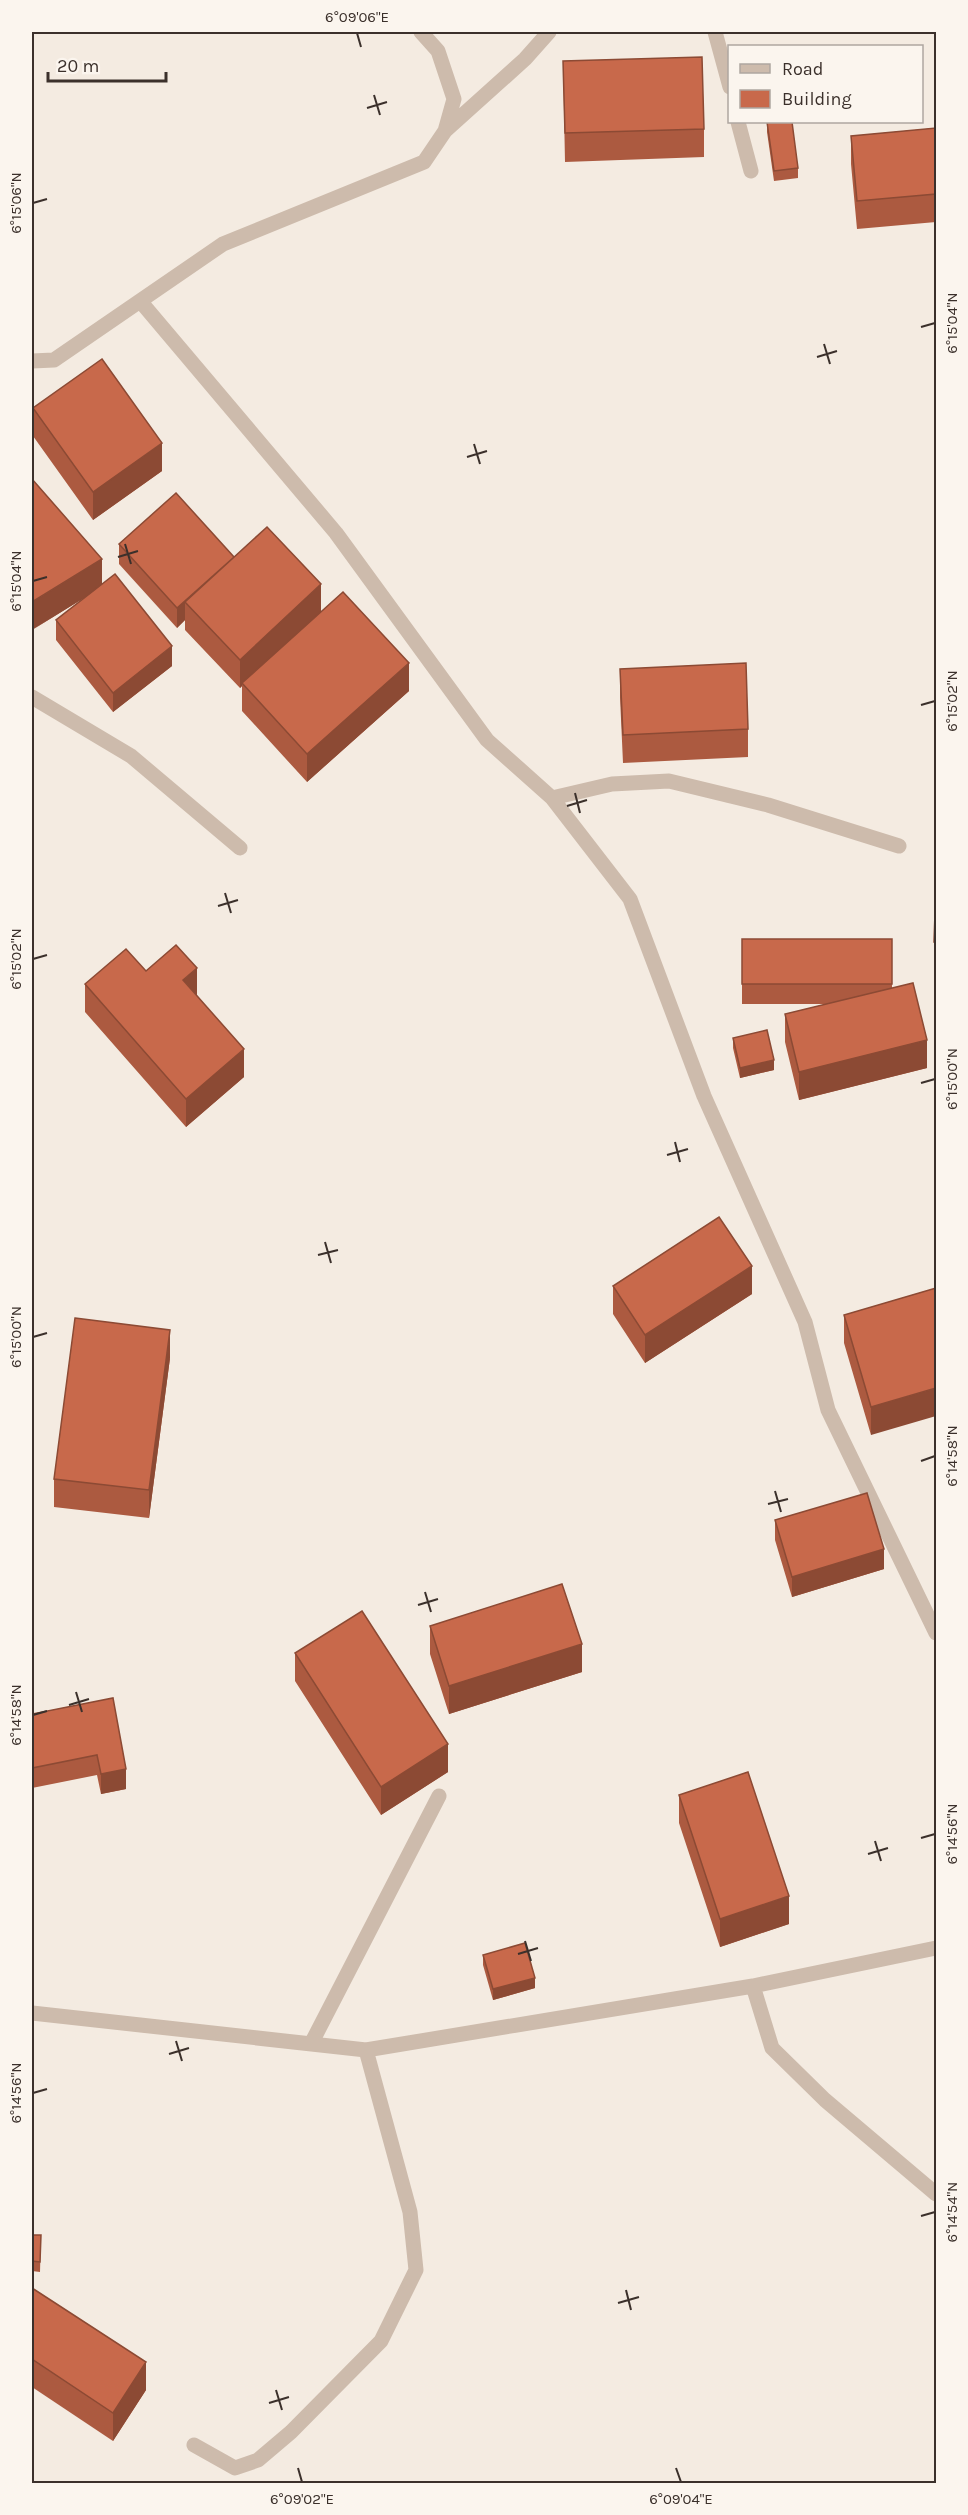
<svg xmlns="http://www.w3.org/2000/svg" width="968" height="2515" font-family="Karla,sans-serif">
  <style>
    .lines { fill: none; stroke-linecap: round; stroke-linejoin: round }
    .minor { stroke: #cdbbac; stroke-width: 15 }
    .wall { fill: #ac5a40 }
    .shaded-wall { fill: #8c4a34 }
    .building { fill: #c8694b; stroke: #8c4a34; stroke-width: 1.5 }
    .ticks { fill: none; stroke: #3b302b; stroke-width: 2 }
    .neatline { fill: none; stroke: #3b302b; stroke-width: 2 }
    .ticks-label { font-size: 15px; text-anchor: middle; fill: #3b302b }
  </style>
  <rect width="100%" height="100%" fill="#f4ebe1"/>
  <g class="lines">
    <path class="minor" d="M715,32L730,87
      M738,122L751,171
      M445,131L525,59L549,32
      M141,302L336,533L487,740L552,798L630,899L704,1096L805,1322L828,1410L936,1633
      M32,361L54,360L223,244L424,162L445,131L454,99L438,51L421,32
      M32,697L131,756L240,848
      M552,798L612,784L669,781L768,805L899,846
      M753,1986L772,2048L825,2100L936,2194
      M32,2013L366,2050L753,1986L936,1948
      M311,2044L439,1796
      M194,2445L235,2468L258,2460L291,2432L381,2341L416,2270L410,2212L366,2050"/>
  </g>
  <path class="wall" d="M563,61L704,129V157L565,162Z
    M767,122L798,168V178L774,181L767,132Z
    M936,128V222L857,229L851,164V136Z
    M33,408L162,471L93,520L33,436Z
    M119,544L234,557L321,612L409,691L307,782L242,711V686L240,688L185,630V620L177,628L119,564Z
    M102,584L172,666L113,712L56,640V620L87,596L32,630Z
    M620,669L748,729V757L623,763L620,697Z
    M936,884V970H934V942Z
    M742,939H892V988L927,1068L799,1100L785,1042V1014L826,1004H742Z
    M146,971L197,996L244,1077L186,1127L85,1012V984Z
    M733,1038L774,1070L740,1078L733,1048Z
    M613,1286L752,1294L645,1363L613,1314Z
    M936,1288L871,1435L844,1343V1315Z
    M170,1358L149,1518L54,1507V1479Z
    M775,1520L884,1569L792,1597L775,1540Z
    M430,1626L582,1672L449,1714L430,1654Z
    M295,1653L448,1772L381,1815L295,1681Z
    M113,1698L126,1789L101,1794L97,1775L32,1788V1714Z
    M679,1795L789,1924L720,1947L679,1823Z
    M483,1955L535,1988L493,2000L483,1965Z
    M32,2235H41L40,2272L32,2271Z
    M32,2288L146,2390L113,2441L32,2387Z"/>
  <path class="shaded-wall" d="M162,443V471L93,520V492Z
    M234,557L185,602V620L177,628V608Z
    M102,559V587L32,630V602Z
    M321,584V613L242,683V686L240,688V660Z
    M172,646V666L113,712V693Z
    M409,663V691L307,782V754Z
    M197,968V996L183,980Z
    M927,1040V1068L799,1100V1072Z
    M244,1049V1077L186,1127V1099Z
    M774,1060V1070L740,1078V1068Z
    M752,1266V1294L645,1363V1335Z
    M170,1330V1358L149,1518V1490Z
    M936,1388V1416L871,1435V1407Z
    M884,1549V1569L792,1597V1577Z
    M582,1644V1672L449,1714V1686Z
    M448,1744V1772L381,1815V1787Z
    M126,1769V1789L101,1794V1774Z
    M789,1896V1924L720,1947V1919Z
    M535,1978V1988L493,2000V1989Z
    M146,2362V2390L113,2441V2413Z"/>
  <path class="building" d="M702,57L704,129L565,133L563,61Z
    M767,122H792L798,168L774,171Z
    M936,128V194L857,201L851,136Z
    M102,359L162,443L93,492L33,408Z
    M32,479L102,559L32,602Z
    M176,493L234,557L177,608L119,544Z
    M267,527L321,584L240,660L185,602Z
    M115,574L172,646L113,693L56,620Z
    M343,592L409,663L307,754L242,683Z
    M746,663L748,729L623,735L620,669Z
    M936,884V942H934Z
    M742,939H892V984H742Z
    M176,945L197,968L183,980L244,1049L186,1099L85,984L126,949L146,971Z
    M913,983L927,1040L799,1072L785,1014Z
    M767,1030L774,1060L740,1068L733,1038Z
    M719,1217L752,1266L645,1335L613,1286Z
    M936,1288V1388L871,1407L844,1315Z
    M75,1318L170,1330L149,1490L54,1479Z
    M867,1493L884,1549L792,1577L775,1520Z
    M562,1584L582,1644L449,1686L430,1626Z
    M362,1611L448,1744L381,1787L295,1653Z
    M113,1698L126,1769L101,1774L97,1755L32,1768V1714Z
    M748,1772L789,1896L720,1919L679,1795Z
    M525,1943L535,1978L493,1989L483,1955Z
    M32,2235H41L40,2262L32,2261Z
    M32,2288L146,2362L113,2413L32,2359Z"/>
  <path class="ticks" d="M357,33L361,47M374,95L380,115M367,108L387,102M33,203L47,199M921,327L935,323M824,344L830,364M817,357L837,351M474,444L480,464M467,457L487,451M125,544L131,564M118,557L138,551M33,581L47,577M921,705L935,701M575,793L580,813M567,806L587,800M225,893L231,913M218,906L238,900M33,959L47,955M921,1083L935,1079M675,1142L680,1162M667,1155L688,1149M325,1242L331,1263M318,1255L338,1250M33,1337L47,1333M921,1461L935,1456M775,1491L781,1512M768,1504L788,1499M425,1592L431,1612M418,1605L438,1599M76,1692L82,1712M69,1705L89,1699M33,1715L47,1711M921,1838L935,1834M875,1841L881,1861M868,1854L888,1848M525,1941L531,1961M518,1954L538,1948M176,2041L182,2061M169,2054L189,2048M33,2093L47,2089M921,2216L935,2212M626,2290L631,2310M618,2303L639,2297M276,2390L282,2410M269,2403L289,2397M298,2468L302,2482M676,2468L681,2482"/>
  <rect width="968" height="2515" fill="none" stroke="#fbf5ee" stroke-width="66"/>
  <rect x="728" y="45" width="195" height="78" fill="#fbf5ee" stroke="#aea6a0" stroke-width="1.5"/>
  <rect x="740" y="64" width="30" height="9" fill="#cdbbac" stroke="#aea6a0" stroke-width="1.5"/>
  <text x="782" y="75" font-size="18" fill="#3b302b">Road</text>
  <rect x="740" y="90" width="30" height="18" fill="#c8694b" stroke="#aea6a0" stroke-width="1.5"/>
  <text x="782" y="105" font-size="18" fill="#3b302b">Building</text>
  <path d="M48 72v9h118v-9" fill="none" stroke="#3b302b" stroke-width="3"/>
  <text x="57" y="72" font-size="18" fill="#3b302b" stroke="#fbf5ee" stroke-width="4.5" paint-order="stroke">20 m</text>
  <rect x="33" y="33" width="902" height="2449" class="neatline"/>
  <g class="ticks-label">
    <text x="357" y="22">6°09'06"E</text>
    <text transform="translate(16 203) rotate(-90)" y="5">6°15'06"N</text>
    <text transform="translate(952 323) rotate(-90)" y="5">6°15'04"N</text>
    <text transform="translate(16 581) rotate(-90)" y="5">6°15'04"N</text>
    <text transform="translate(952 701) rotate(-90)" y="5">6°15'02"N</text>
    <text transform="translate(16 959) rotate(-90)" y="5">6°15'02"N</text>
    <text transform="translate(952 1079) rotate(-90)" y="5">6°15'00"N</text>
    <text transform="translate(16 1337) rotate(-90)" y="5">6°15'00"N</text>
    <text transform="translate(952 1456) rotate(-90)" y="5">6°14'58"N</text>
    <text transform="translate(16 1715) rotate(-90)" y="5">6°14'58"N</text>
    <text transform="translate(952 1834) rotate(-90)" y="5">6°14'56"N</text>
    <text transform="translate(16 2093) rotate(-90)" y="5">6°14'56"N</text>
    <text transform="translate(952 2212) rotate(-90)" y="5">6°14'54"N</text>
    <text x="302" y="2504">6°09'02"E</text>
    <text x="681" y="2504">6°09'04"E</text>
  </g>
</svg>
